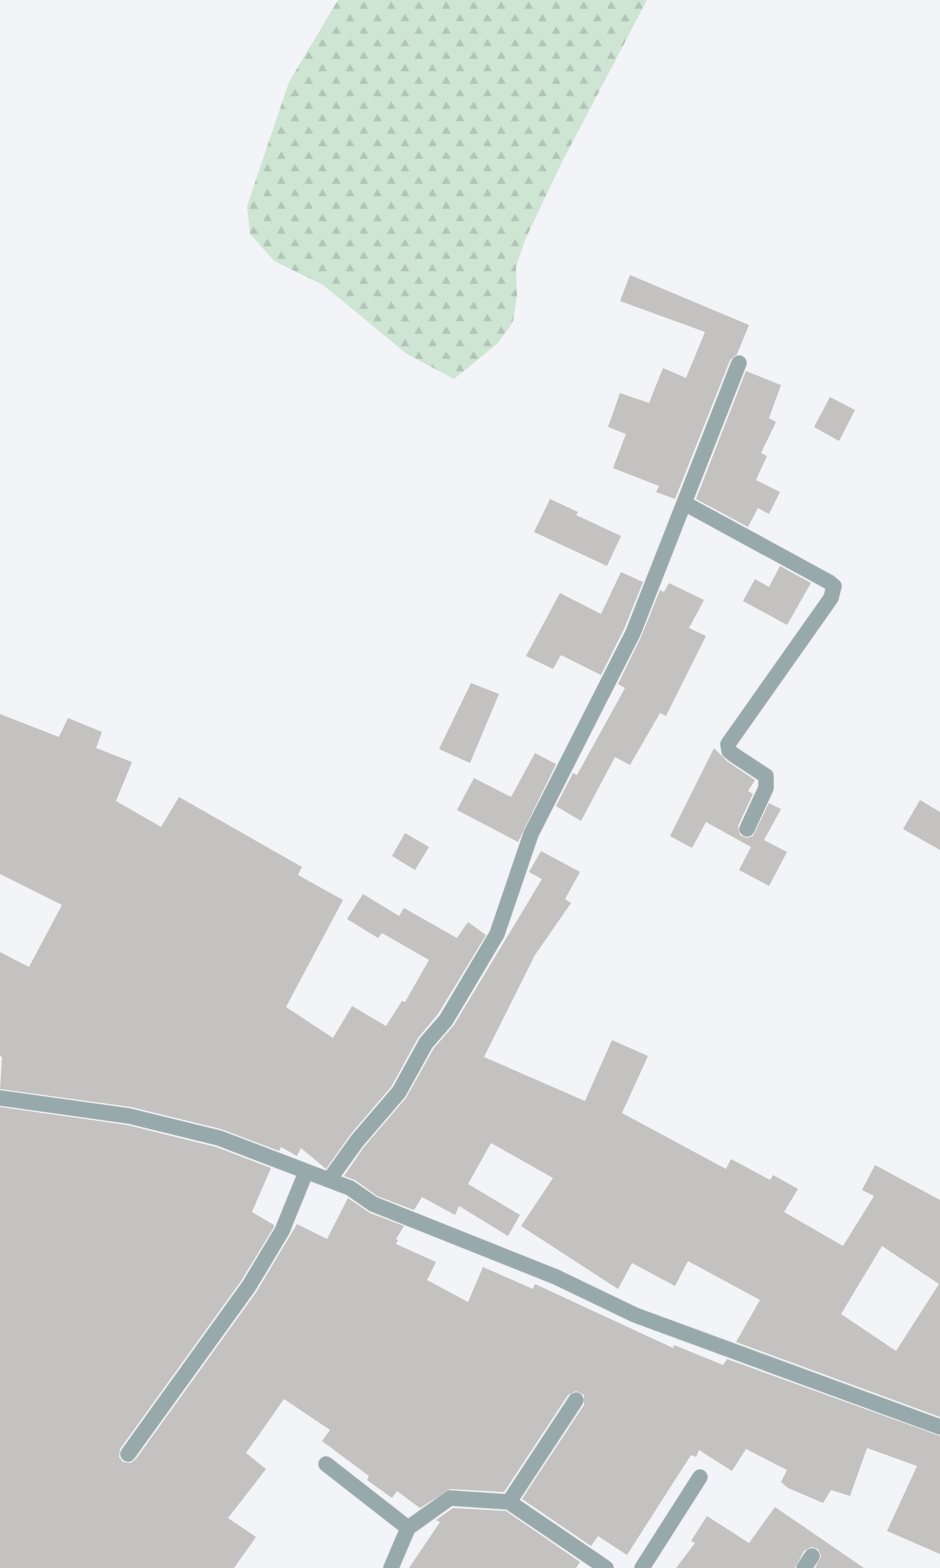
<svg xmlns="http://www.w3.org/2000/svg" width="940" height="1568" font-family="'Roboto Condensed',sans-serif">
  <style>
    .forest { fill: url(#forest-firs) }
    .building { fill: #c4c2c0; fill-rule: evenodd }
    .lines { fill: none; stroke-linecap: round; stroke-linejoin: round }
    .minor-casing { stroke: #cfd1d4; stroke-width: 16 }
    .minor { stroke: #97a9aa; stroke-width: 15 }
  </style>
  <defs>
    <pattern id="forest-firs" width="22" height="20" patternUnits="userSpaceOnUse" patternTransform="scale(1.25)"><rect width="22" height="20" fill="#cfe5d4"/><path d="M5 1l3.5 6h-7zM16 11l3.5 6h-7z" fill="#b1c4b5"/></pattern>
  </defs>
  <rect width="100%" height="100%" fill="#f2f4f7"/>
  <path class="forest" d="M338,0H647L561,164L525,240L516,267L517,295L513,322L497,344L454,379L407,354L323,285L274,261L250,234L247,206L289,82Z"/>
  <path class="building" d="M630,275L749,325L737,354L730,360L675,499L656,492L659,486L613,468L626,434L608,427L620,393L649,403L663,368L686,378L705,332L620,301Z
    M746,371L781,385L769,418L776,422L761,453L767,456L756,480L780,492L769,514L758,508L748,527L696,499Z
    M830,397L855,410L839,441L814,427Z
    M550,499L578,512L576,515L621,536L607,566L534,532Z
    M780,566L811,583L787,625L743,601L755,579L769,587Z
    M621,572L643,582L624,629L601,675L561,655L553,669L526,656L560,593L601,614Z
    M669,583L704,600L689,628L706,636L666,716L660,713L630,765L615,757L581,821L556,806L573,773L577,775L625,688L618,684L641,637L660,590L664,592Z
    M471,683L499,694L470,763L439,749Z
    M0,714L59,737L68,718L102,732L96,748L132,762L116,801L161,827L179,797L302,867L298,875L343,900L286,1007L333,1038L352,1006L386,1026L402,1001L405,1002L429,960L382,933L378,938L347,919L363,894L399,916L404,908L457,938L468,922L486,935L438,1014L418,1038L391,1087L350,1135L326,1169L301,1148L297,1156L281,1147L279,1151L221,1129L131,1107L0,1089L2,1057L0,1056V952L29,967L62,905L0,874Z
    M714,748L728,762L755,780L748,791L753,794L738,826L740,835L747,838L753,836L769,803L781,809L764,840L787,852L769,886L739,870L751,847L706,822L692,848L670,836Z
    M535,753L556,764L518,842L457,810L474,778L511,797Z
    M920,800L940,812V850L903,829Z
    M405,833L429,847L415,870L392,856Z
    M541,851L580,872L565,899L571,903L535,955L484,1057L585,1101L612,1040L648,1056L622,1113L726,1169L731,1159L770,1180L773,1175L798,1189L784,1212L843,1246L874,1196L862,1190L875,1165L940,1200V1417L736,1342L760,1300L688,1261L675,1286L632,1263L618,1289L521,1226L553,1178L491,1143L468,1184L520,1215L508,1236L459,1206L455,1215L422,1197L414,1210L377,1196L355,1180L344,1176L364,1147L406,1098L434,1048L454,1025L542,879L529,872ZM882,1246L939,1284L896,1351L841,1314Z
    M0,1107L127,1125L216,1147L271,1168L252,1212L274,1225V1227L241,1281L120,1449L119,1457L123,1462L131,1463L136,1459L257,1291L297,1224L327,1239L348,1198L370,1213L404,1226L396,1239L398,1240L396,1244L436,1262L427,1280L468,1302L483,1267L533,1289L535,1284L673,1348L674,1345L723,1365L727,1359L940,1436V1554L887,1531L917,1466L867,1448L850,1496L831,1490L823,1503L788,1488L781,1482L787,1470L746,1449L732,1471L699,1450L696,1457L691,1455L627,1555L598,1536L591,1546L522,1499L584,1405V1395L576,1391L568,1395L504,1492L450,1489L420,1508L397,1491L392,1498L367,1480L369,1476L322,1441L330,1430L284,1399L246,1453L266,1469L228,1518L256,1537L234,1568H0Z
    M775,1507L864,1568H815L821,1556L818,1549L812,1547L804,1551L795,1568H676L695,1543L691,1541L707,1516L749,1543Z
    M453,1508L506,1511L580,1562L576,1568H409L440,1522L436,1520Z"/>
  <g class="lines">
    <g class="minor-casing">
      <path id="minor" d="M684,503L829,582L834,586L831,598L728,744L729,751L734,755L766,776V788L747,829
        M0,1098L129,1116L219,1138L350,1188L373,1204L556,1277L635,1315L940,1427
        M329,1180L357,1141L399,1092L426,1043L446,1020L497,934L531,834L633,633L739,363
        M128,1454L249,1286L282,1231L306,1172
        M326,1464L408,1528L450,1498L509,1502L606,1568
        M509,1502L576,1400
        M391,1568L408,1528
        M642,1568L700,1477
        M804,1568L812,1556"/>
    </g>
    <use href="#minor" class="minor"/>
  </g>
</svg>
